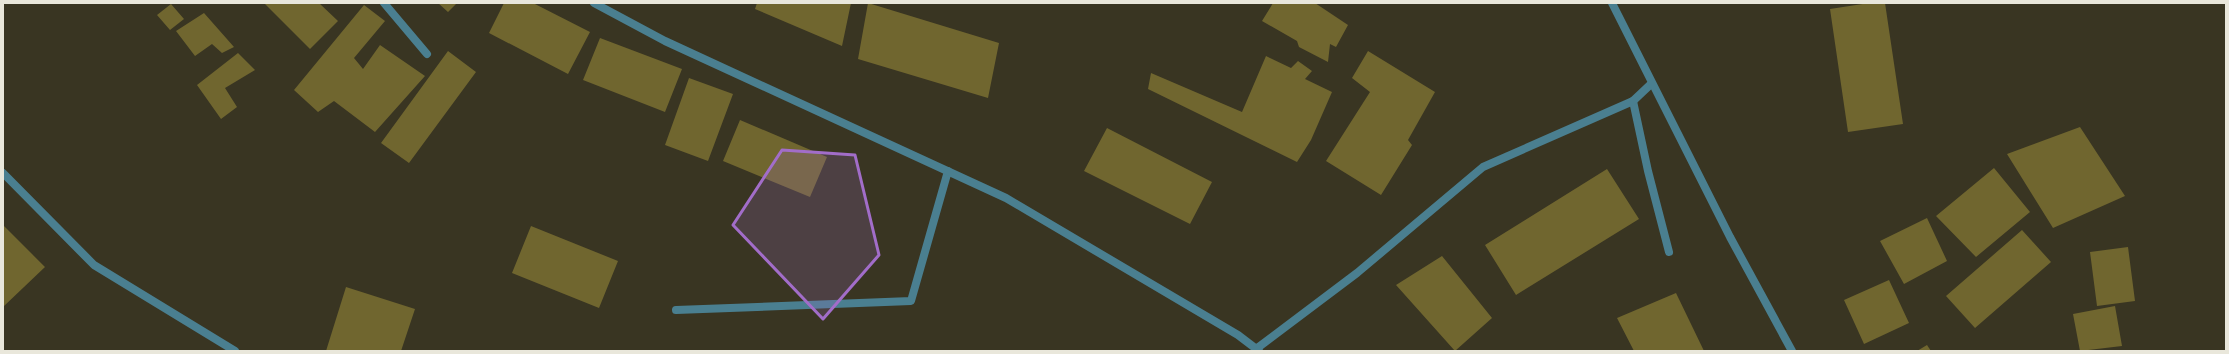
<svg xmlns="http://www.w3.org/2000/svg" width="2229" height="354" font-family="Literata,serif">
  <style>
    .building { fill: #70662f }
    .lines { fill: none; stroke-linecap: round; stroke-linejoin: round }
    .service { stroke: #4a7f90; stroke-width: 8 }
    .minor { stroke: #4a7f90; stroke-width: 8 }
    .tertiary { stroke: #4a7f90; stroke-width: 8 }
    .marked { fill: #a26dc9; fill-opacity: 0.2; stroke: #a26dc9; stroke-width: 3; stroke-linejoin: round }
  </style>
  <rect width="100%" height="100%" fill="#393522"/>
  <path class="building" d="M264,3H319L338,21L310,49Z
    M438,3H457L448,12Z
    M504,3H533L590,32L568,74L489,33Z
    M757,3H851L842,46L755,9Z
    M868,3L999,43L988,98L858,59Z
    M1273,3H1315L1348,25L1336,47L1330,44L1328,62L1299,47L1297,41L1262,21Z
    M1869,3H1885L1903,124L1848,132L1830,9Z
    M171,4L184,19L170,30L157,15Z
    M364,5L385,21L354,58L363,69L380,45L425,76L375,132L334,101L318,112L294,90Z
    M204,13L234,47L222,53L212,44L195,56L176,31Z
    M600,38L682,69L665,112L583,80Z
    M448,51L476,72L409,163L381,143Z
    M1368,51L1435,92L1408,140L1412,145L1381,195L1326,161L1370,92L1352,78Z
    M238,53L255,70L225,88L237,107L221,119L197,85Z
    M1266,56L1291,68L1298,61L1312,71L1305,79L1332,92L1311,140L1297,162L1148,89L1151,73L1242,112Z
    M689,78L733,94L708,161L665,145Z
    M740,120L827,157L810,197L723,161Z
    M2080,127L2125,196L2053,228L2007,154Z
    M1107,128L1212,182L1190,224L1084,171Z
    M1994,168L2030,212L1976,257L1936,216Z
    M1607,169L1639,219L1516,295L1485,245Z
    M1927,218L1947,261L1904,284L1880,241Z
    M3,225L45,267L3,307Z
    M531,226L618,261L599,308L512,273Z
    M2022,230L2051,262L1975,328L1946,296Z
    M2128,247L2135,301L2097,306L2090,252Z
    M1442,256L1492,318L1455,351L1396,285Z
    M1889,280L1909,323L1864,344L1844,300Z
    M346,287L415,309L401,351H326Z
    M1676,293L1704,351H1634L1617,318Z
    M2115,306L2122,346L2080,351L2073,314Z
    M1927,345L1931,351H1917Z"/>
  <g class="lines">
    <path class="service" d="M1633,101L1648,171L1669,252
      M676,310L911,301L948,171"/>
    <path class="minor" d="M384,3L427,54
      M594,3L665,41L1006,198L1238,335L1259,351
      M3,173L94,265L235,351
      M1256,349L1357,273L1483,167L1633,101L1651,84"/>
    <path class="tertiary" d="M1612,3L1730,237L1792,351"/>
  </g>
  <path class="marked" d="M782,150L855,155L879,255L823,319L733,225Z"/>
  <rect width="2229" height="354" fill="none" stroke="#e9e7db" stroke-width="8"/>
</svg>
